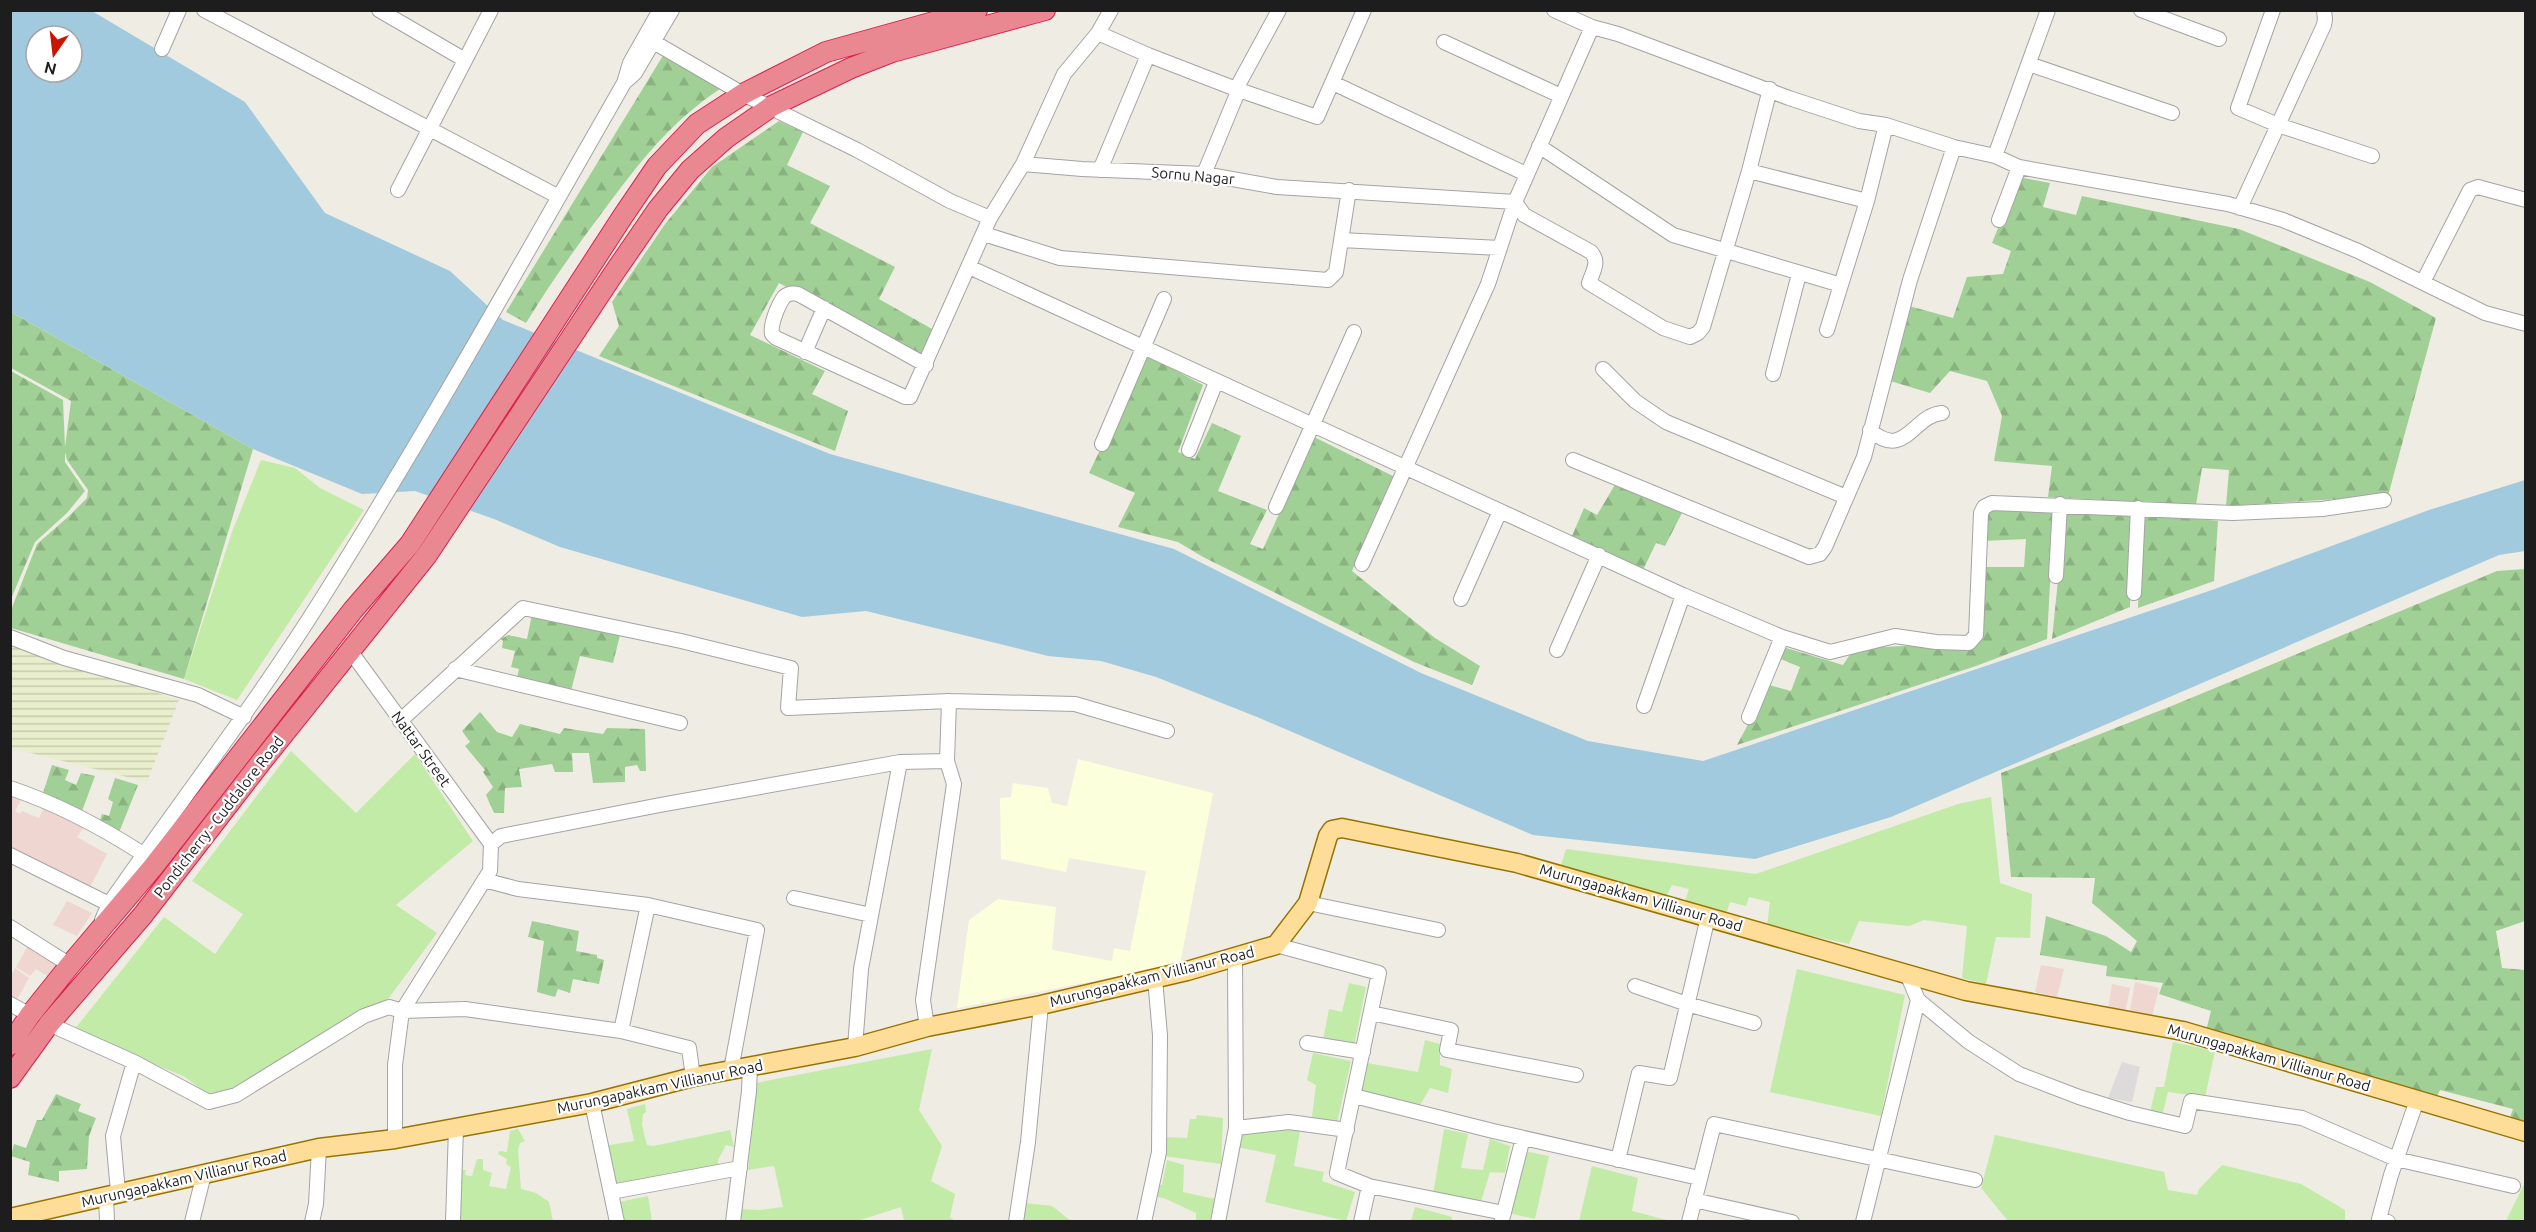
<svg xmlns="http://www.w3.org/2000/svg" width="2536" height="1232" font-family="Ubuntu,sans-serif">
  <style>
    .residential { fill: #dcdada }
    .commercial { fill: #f0d6d1 }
    .education { fill: #fcffdc }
    .farmland { fill: url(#farmland-rules) }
    .grass { fill: #c2eba7 }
    .forest { fill: url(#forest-firs) }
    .water { fill: #a2cade; fill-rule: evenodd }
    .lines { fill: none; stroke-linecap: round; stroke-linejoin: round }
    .minor-casing { stroke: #a4a4a4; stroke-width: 16 }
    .major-casing { stroke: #977400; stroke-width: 21 }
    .highway-casing { stroke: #de1f4d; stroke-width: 22 }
    .minor { stroke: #fff; stroke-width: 14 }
    .major { stroke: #fedd98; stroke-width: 18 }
    .highway { stroke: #e98890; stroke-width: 20 }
    .labels { text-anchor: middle; stroke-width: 4.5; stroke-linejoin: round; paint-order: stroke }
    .street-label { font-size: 15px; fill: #1d1d1d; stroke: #fff }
  </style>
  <defs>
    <pattern id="farmland-rules" width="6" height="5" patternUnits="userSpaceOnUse" patternTransform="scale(1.5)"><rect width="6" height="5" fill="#e9eecd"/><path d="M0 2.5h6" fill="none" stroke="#c7ccb0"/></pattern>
    <pattern id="forest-firs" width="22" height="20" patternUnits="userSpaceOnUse" patternTransform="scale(1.5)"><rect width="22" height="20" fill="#a1d096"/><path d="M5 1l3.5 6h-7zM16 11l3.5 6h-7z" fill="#8ab281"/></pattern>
  </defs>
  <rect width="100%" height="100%" fill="#efece3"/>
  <path class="residential" d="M2122,1062L2140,1067L2132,1102L2108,1098Z"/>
  <path class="commercial" d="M11,796L21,800L15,811L20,814L22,811L39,818L44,807L85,826L77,837L107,854L89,889L11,854Z
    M67,901L92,913L77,936L53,925Z
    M29,944L59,962L49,977L36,969L30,976L16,967Z
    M2041,965L2064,969L2057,997L2035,992Z
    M15,968L29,978L16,1001L11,998V975Z
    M2135,982L2159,988L2152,1017L2130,1011Z
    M2112,984L2130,988L2125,1013L2108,1009Z"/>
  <path class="education" d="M1078,759L1213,793L1180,964L957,1008L969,920L998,899L1056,907L1052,950L1112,961L1114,948L1130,951L1146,871L1069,858L1066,872L1001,859L1000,798L1011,797L1013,783L1048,788L1052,803L1067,806Z"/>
  <path class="farmland" d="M10,644L179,700L147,782L11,748Z"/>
  <path class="grass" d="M261,460L295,468L320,488L364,510L237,700L184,679L232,532Z
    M291,751L356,813L415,754L473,841L396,905L437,933L388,999L356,1014L227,1092L206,1093L185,1077L74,1030L164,917L215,954L243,914L192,881Z
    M1991,797L2000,883L2032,894L2030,938L1996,937L1986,984L1962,978L1967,926L1924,920L1909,926L1859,921L1849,944L1767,926L1770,902L1749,897L1746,906L1730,902L1725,917L1684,904L1689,889L1672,885L1666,897L1561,865L1566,849L1756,874L1958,804Z
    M1797,969L1905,995L1881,1116L1770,1092Z
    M1349,983L1366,987L1354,1046L1323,1040L1329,1009L1342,1012Z
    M1425,1040L1440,1044V1065L1452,1069L1448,1093L1430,1088L1419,1107L1360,1094L1367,1063L1418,1072Z
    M2173,1042L2215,1051L2205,1097L2168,1092L2162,1116L2150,1112L2156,1087H2164Z
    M932,1049L919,1110L942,1146L931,1181L955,1194L950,1217L955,1221H904L901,1207L857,1221L737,1222L738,1209L759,1210L783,1207L774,1166L748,1170L756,1083Z
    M1313,1053L1351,1061L1337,1123L1312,1117L1316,1085L1307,1080Z
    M645,1104L646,1112L643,1114L642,1125L647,1145L653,1146L730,1130L734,1147L726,1145L718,1160V1170L613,1190L604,1146L634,1141L627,1109Z
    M1197,1115L1223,1118L1221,1164L1164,1156V1137L1187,1138L1190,1119H1196Z
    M518,1129L525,1141L520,1143L518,1150L521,1189L536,1193L549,1202L553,1221L454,1222L456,1170H466L465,1175L472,1176L477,1159H483V1170L492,1173L489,1186L506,1189L511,1167L506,1164L507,1159L498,1154L499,1151L507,1152L510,1131Z
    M1281,1129L1300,1131L1294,1166L1324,1172L1322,1181L1355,1192L1346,1221L1265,1202L1276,1155L1237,1147L1240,1132Z
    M1444,1129L1468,1134L1461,1168L1483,1170L1490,1139L1510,1146L1505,1173L1490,1172L1480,1205L1433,1194Z
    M1995,1135L2164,1172L2168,1190L2197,1195L2199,1189L2222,1165L2301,1184L2345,1210V1221H2008L1981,1188Z
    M1524,1151L1549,1156L1535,1219L1509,1213Z
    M1167,1160L1184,1165L1183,1192L1215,1199L1210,1221H1196V1213L1166,1199L1154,1196L1156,1185H1162Z
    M1592,1166L1638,1178L1632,1211L1671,1221H1579Z
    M2525,1182V1221H2506Z
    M648,1196L652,1221H618L614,1203Z
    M1026,1203L1052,1206L1071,1221H1024Z
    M1415,1207L1452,1217V1221H1411Z"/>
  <path class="forest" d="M664,54L720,89C670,122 639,163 604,210C576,247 550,284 526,323L506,312Z
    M779,121L803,132L787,165L830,186L810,223L895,267L879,299L932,329L920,358L779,283L750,335L825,371L812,394L848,411L835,451L599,356L619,326L612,302L665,224L712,167Z
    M2019,177L2050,183L2043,207L2076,215L2082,196L2239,229L2370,282L2436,318L2388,496L2226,506L2229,470L2202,468L2196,505L2048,497L2052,466L1994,461L2002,416L1987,381L1950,371L1930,393L1887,380L1909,306L1953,318L1967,277L2003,274L2011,251L1992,243Z
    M11,312L253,449L184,679L11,628V610L37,544L68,517L87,498L88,490L67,460L65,452V462L85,491L67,513L35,542L11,599V371L63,400L65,447L71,401L11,368Z
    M1144,354L1203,385L1178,452L1195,459L1212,423L1241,436L1218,491L1267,510L1250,544L1263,549L1314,437L1395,477L1352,571L1435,638L1480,666L1472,685L1414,662L1203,557L1178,542L1118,527L1135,493L1089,473L1101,448L1108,449Z
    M1616,483L1683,511L1665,546L1656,543L1643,570L1572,536L1584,508L1597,515Z
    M1988,510L2054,511L2047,639L1976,666L1737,745L1769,685L1791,691L1800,667L1778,658L1783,647L1843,665L1851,653L1866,648L1922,645L1973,647L1980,642L1985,567H2024L2026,539L1983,541Z
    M2065,511L2131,515L2130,607L2052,639Z
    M2142,513L2218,521L2214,581L2138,608Z
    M2525,569V921L2496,931L2502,968L2525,970V1128L2508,1123L2513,1109L2440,1090L2434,1102L2205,1035L2211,1011L2159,994L2163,983L2106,976L2107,966L2040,955L2046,916L2106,936L2131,952L2137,941L2092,903L2095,878L2011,877L2001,773L2174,705L2497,571Z
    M532,614L621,631L613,663L580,656L571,691L517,678L519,669L511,667L515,651L502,648L503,641L501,639L508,635L527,639Z
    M480,712L497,732L512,737L520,724L560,734L564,728L603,734L607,728L645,729L646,771H640L637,765L625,767V782L593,783L589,753H572L573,772H555L552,764L519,769L522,787L505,788L504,813H494L486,795L493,787L483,772L485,770L465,746L470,742L462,731Z
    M52,765L69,770L65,780L76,785L81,773L95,776L81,814L42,796Z
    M115,778L138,785L118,835L99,823L102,814L109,816L113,802L108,799Z
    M532,921L579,931L576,951L597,955V958L604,960L599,984L573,979L570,993L558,989L555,997L537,992L544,941L528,937Z
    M56,1094L81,1104L78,1111L96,1118L89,1136L87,1169L59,1171V1182L28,1175L30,1162L11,1156L14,1144L26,1148L37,1120H42Z"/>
  <path class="water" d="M11,11H92L245,102L325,213L450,271L503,320L830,454L1174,549L1421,673L1588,741L1703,761L2212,590L2429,510L2525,480V551L2499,555L1891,817L1755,859L1533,835L1257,717L1156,677L1101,661L1048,656L866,611L802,617L560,547L494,519L415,491L362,494L253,449L11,312ZM36,36H72V72H36Z"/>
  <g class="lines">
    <g class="minor-casing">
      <path id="minor" d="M204,10L559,197
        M379,10L465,60
        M1554,10L1592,27L1618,34L1789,98L1859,121L1886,125L1954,147L1995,156L2019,167L2228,204L2283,220L2358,251L2485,313L2526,324
        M2141,10L2219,39
        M2273,10L2238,108L2278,125L2372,156
        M1098,33L1148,55L1100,170
        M645,37L743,94L857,150L950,201L990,218L1023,164L1082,169L1204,174L1277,187L1515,202L1592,27
        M1444,42L1561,96
        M162,49L179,10
        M1148,55L1236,89L1317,117L1364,10
        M2029,64L2172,113
        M626,81L635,73L672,10
        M1333,83L1526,174
        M1539,146L1673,235L1841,285
        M1995,156L2048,10
        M1023,164L1064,74L1098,33L1111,10
        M1749,171L1867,201
        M1204,174L1237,94L1236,89L1279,10
        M398,190L491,10
        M1515,202L1524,215L1591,252C1600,262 1593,271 1589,283L1663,328L1690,337L1698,333L1703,327L1749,171L1770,89
        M2240,208L2324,25L2325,19L2324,10
        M1999,220L2019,167
        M984,234L1060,258L1328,280L1336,272L1349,190
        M1341,240L1500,248
        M969,267L1683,595L1782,637L1830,652L1895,636L1936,642L1969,643L1976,635L1981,513L1984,507L1992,503L2233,513L2322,509L2384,500
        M2423,282L2470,190L2478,187L2526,200
        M1827,330L1867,201L1886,125
        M805,352L824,308
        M926,365L798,294C793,293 788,293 784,297C778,305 770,325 772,334L776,338L905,397H910L990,218
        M1603,369L1635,401L1666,422L1846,497
        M1773,374L1799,274
        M1870,430C1905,461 1913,415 1942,413
        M1102,444L1164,299
        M1189,450L1216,382
        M1573,460L1809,557L1820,554L1825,547L1864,457L1910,280L1954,147
        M1276,507L1354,332
        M1362,564L1488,284L1515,202
        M2056,576L2060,504
        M2134,593L2138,508
        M1461,599L1500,511
        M10,637L64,658L198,695L244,717
        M1557,650L1599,555
        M351,652L491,844
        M455,669L680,723
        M1644,706L1683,595
        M1749,717L1782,637
        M400,721L523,608L681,641L791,668L788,708L949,701L1075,704L1167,731
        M10,788C58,804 101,827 143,854
        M10,855L109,904
        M484,880L518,889L648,905L757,930L731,1070
        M794,898L871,915
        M1308,903L1438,930
        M102,920L109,904C179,803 255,705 321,600C427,431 525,256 624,83L630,63L660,10
        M10,927L70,965
        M1276,945L1379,973L1337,1173L1369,1186L1504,1213
        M1907,974L1918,1000L1969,1042L2019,1074L2079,1097L2130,1113L2185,1126L2191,1101L2302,1118L2396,1159L2513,1186
        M1635,986L1687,1004L1754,1023
        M10,1004L30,1015
        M1371,1013L1451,1030L1447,1050L1576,1075
        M49,1024L134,1062L209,1102L236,1095L364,1016L389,1007L402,1011L465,1009L621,1031L689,1048L693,1077
        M927,1027L923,1000L954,784L947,761L949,701
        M621,1031L648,905
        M1307,1043L1363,1052
        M855,1047L861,969L900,762
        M1354,1096L1493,1131L1699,1178
        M592,1103L617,1222
        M1236,1128L1289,1122L1347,1130
        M395,1139V1065L402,1011L490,871L491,844L501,836L660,805L900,762L947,761
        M1618,1160L1639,1073L1670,1078L1708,917
        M118,1192L113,1136L134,1062
        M611,1192L740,1168
        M106,1196L107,1222
        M1694,1200L1792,1222
        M1502,1220L1523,1138
        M192,1222L204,1174
        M312,1222L316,1204L319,1148
        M453,1222L456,1128
        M733,1222L749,1091L750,1067
        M1016,1222L1028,1142L1041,1005
        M1144,1222L1159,1152L1160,1035L1155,979
        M1218,1222L1236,1128L1235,957
        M1361,1222L1369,1186
        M1689,1222L1714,1124L1975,1180
        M1863,1222L1918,1000
        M2388,1222L2379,1219L2391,1175L2417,1100"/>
    </g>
    <g class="major-casing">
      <path id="major" d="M10,1218L319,1148L395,1139L592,1103L693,1077L855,1047L927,1027L1041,1005L1187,971L1276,945L1308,903L1328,836L1332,830L1342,828L1517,863L1966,991L2183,1031L2526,1132"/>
    </g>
    <g class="highway-casing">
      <path id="highway" d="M10,1045L30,1015L70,965L153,867L353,610L410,544L623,216L657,166L697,124L743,94L826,52L977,10
        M10,1078L49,1024L143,915L262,761L427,555L614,273L658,209L690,170L726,138L772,106L851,68L892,52L1045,10"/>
    </g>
    <use href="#minor" class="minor"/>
    <use href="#major" class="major"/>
    <use href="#highway" class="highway"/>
  </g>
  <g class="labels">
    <g class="street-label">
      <text transform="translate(1193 176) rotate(5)" y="5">Sornu Nagar</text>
      <text transform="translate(421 749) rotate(54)" y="5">Nattar Street</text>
      <text transform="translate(219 817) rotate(-52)" y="5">Pondicherry - Cuddalore Road</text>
      <text transform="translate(1641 898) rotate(16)" y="5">Murungapakkam Villianur Road</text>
      <text transform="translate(1152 977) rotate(-14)" y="5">Murungapakkam Villianur Road</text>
      <text transform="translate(2269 1058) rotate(16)" y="5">Murungapakkam Villianur Road</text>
      <text transform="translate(660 1087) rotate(-12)" y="5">Murungapakkam Villianur Road</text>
      <text transform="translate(184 1179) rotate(-13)" y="5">Murungapakkam Villianur Road</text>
    </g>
  </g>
  <rect width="2536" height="1232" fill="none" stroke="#1d1d1d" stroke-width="24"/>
  <g transform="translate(54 54) rotate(194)"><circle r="28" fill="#ffffff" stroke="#a5a5a5" stroke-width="1.5"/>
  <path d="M0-4.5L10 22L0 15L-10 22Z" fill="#cb1400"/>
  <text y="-9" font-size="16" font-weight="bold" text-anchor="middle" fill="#1d1d1d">N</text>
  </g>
</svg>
